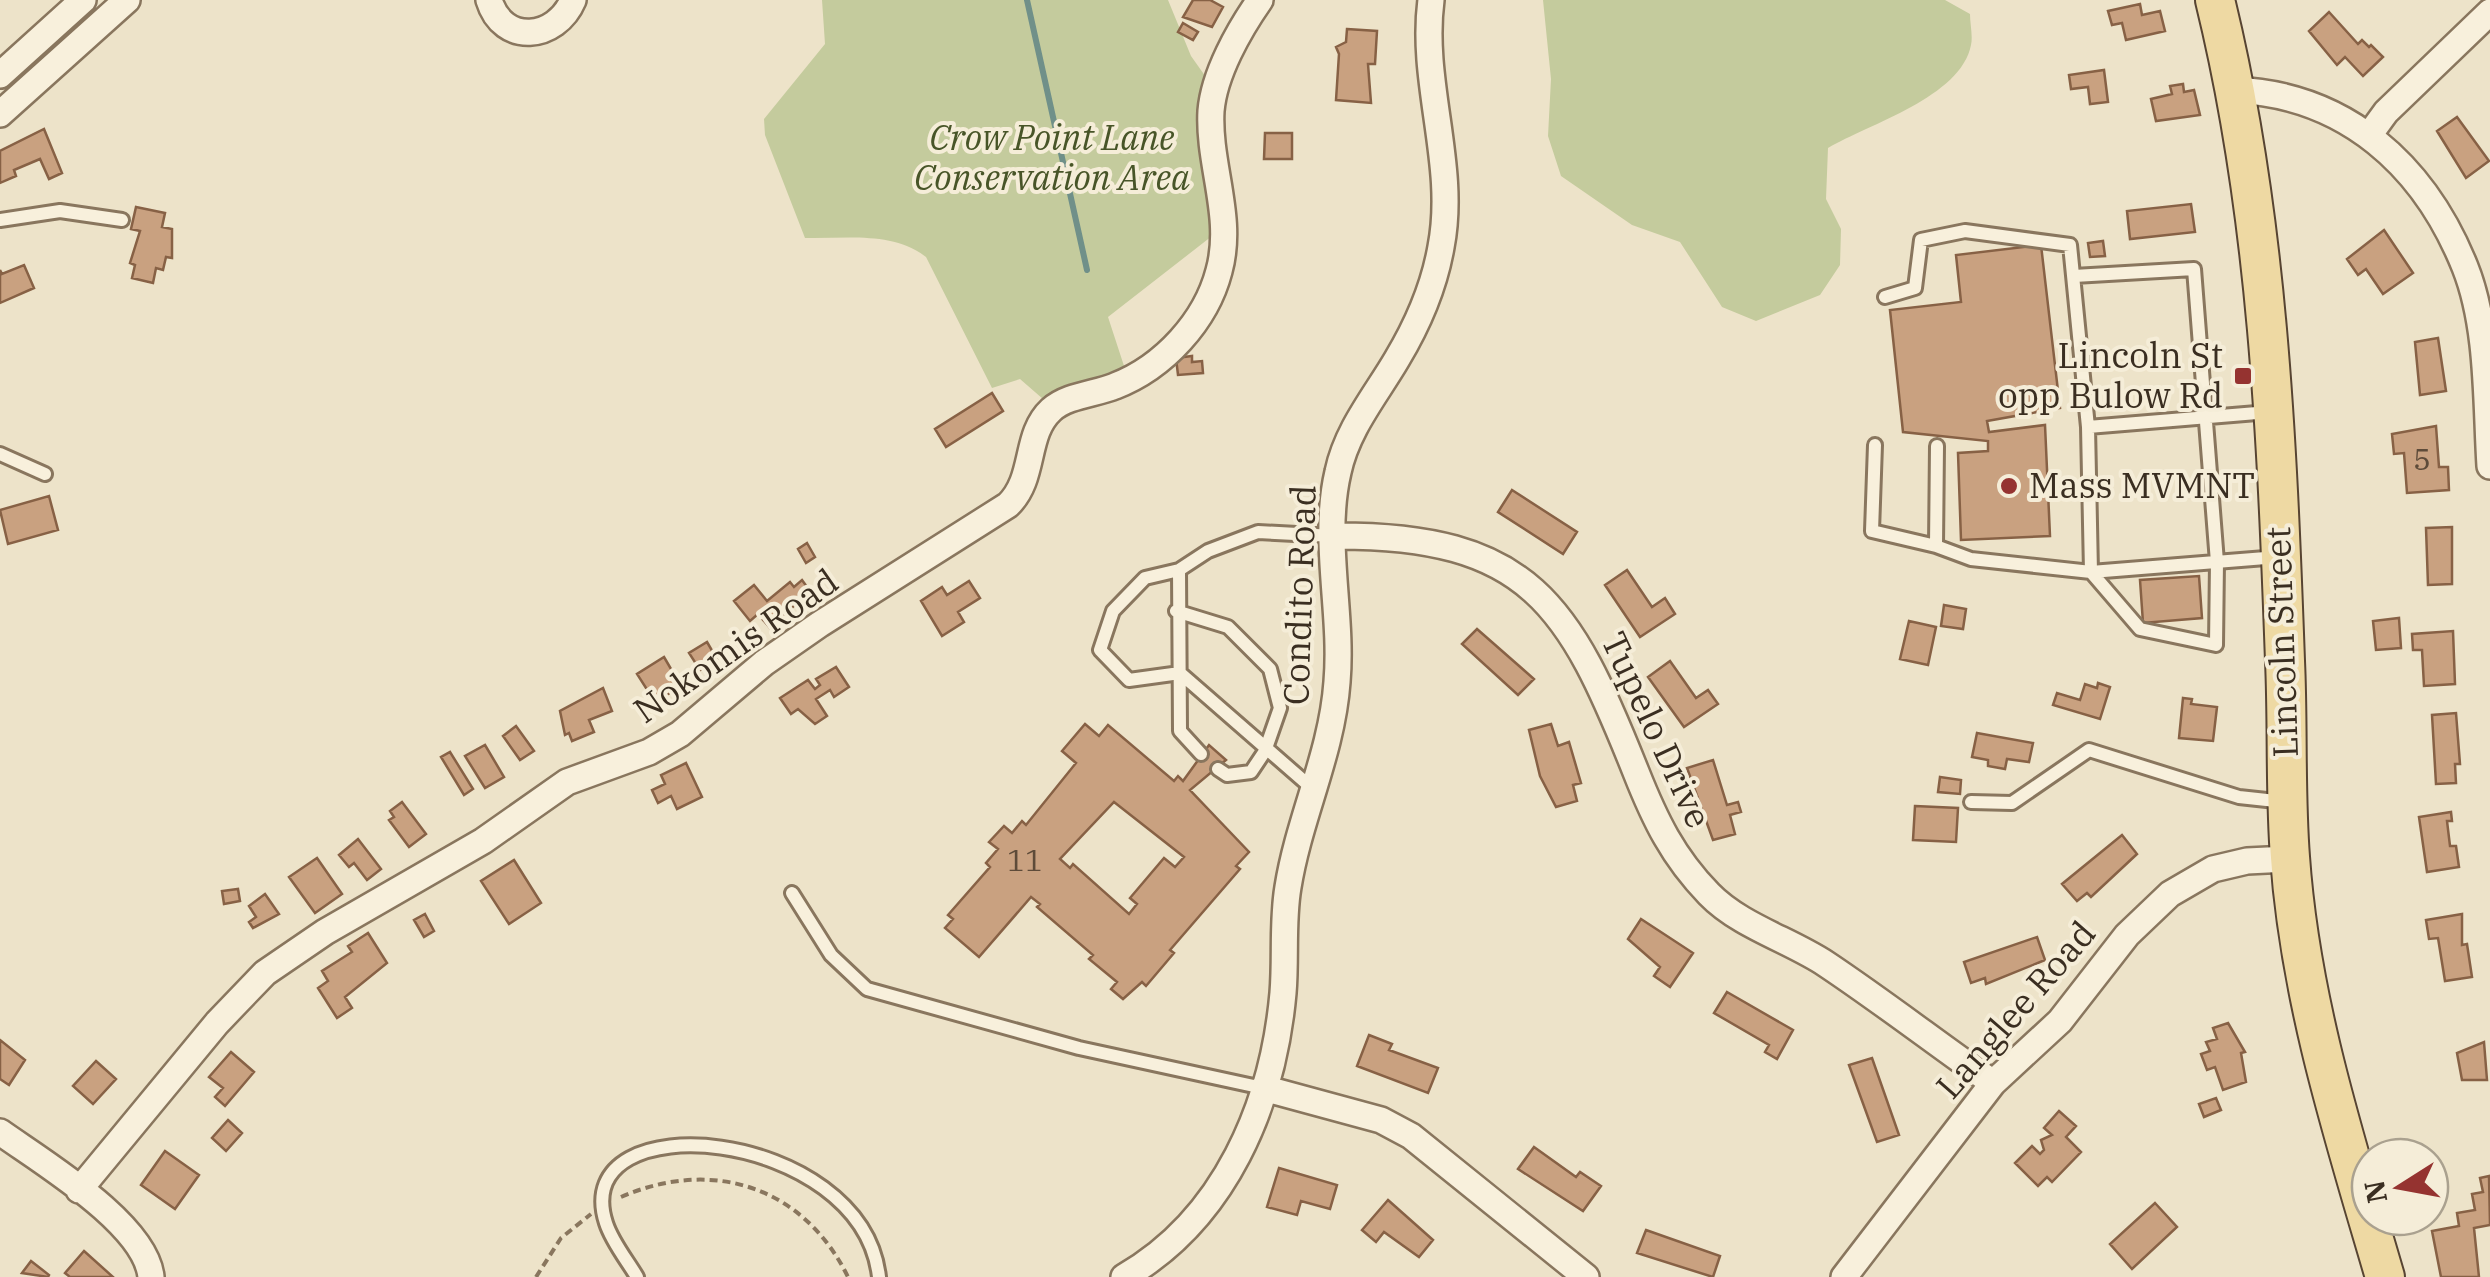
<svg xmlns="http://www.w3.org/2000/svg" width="2490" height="1277" viewBox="0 0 2490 1277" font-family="'IBM Plex Serif',serif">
  <rect width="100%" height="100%" fill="#ede3c9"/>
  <path fill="#c4cb9d" d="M822,0H1168L1191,56L1208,80L1221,229L1108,317L1125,369L1043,399L1020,379L992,388L926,257C892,231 846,239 805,238L765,135L764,119L825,44Z
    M1543,0H1945L1970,14C1970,24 1973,36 1971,45C1961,97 1869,124 1828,148L1826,199L1841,229L1840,265L1820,295L1756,321L1722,307L1680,242L1632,225L1561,176L1548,136L1551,79Z"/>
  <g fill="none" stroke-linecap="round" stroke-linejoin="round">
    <path stroke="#709089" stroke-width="6" d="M1027,0L1087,270"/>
  </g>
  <path fill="#c9a180" stroke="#876145" stroke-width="2.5" fill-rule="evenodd" d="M1193,0H1210L1223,7L1212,27L1183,17Z
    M2140,4L2142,15L2160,11L2165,31L2126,40L2122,23L2112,25L2108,11Z
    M2329,12L2358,44L2362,40L2369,47L2371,45L2383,57L2363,76L2345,57L2337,65L2309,31Z
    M1183,23L1198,32L1193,40L1178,32Z
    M1347,29L1377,31L1375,64H1368L1371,103L1336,100L1339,54L1336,47L1346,42Z
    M2104,70L2108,102L2090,104L2088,87L2071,89L2069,75Z
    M2183,84L2184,92L2194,90L2200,115L2156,121L2151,99L2172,94L2170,86Z
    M2457,117L2489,161L2466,178L2437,131Z
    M44,129L62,173L49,179L40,159L14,170L16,176L0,183V151Z
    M1265,133H1292V159H1264Z
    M2191,204L2195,232L2130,239L2127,211Z
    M136,207L165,213L162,227L172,229V258L166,257L163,270L156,268L153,283L132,278L135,265L130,263L140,231L131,229Z
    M2384,230L2413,273L2383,294L2366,269L2358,275L2347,259Z
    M2103,241L2105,256L2090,257L2088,243Z
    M2041,245L2060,408L1987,421L1989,432L2045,425L2050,536L1961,540L1958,453L1988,451V441L1903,432L1890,310L1961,302L1956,255Z
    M24,265L34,288L0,303V270L2,274Z
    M2438,338L2446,391L2420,395L2415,342Z
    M1192,356V362L1202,361L1203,373L1178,375L1176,358Z
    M992,393L1003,411L946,447L935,429Z
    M2436,426L2439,467H2448L2449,490L2407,493L2404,453L2394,454L2392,434Z
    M1512,490L1577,532L1563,554L1498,512Z
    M49,496L58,530L8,544L0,510Z
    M2452,527V584L2428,585L2426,528Z
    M807,543L815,557L806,563L798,549Z
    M1627,570L1652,607L1665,598L1675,614L1640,637L1605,585Z
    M2199,576L2202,618L2143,623L2140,580Z
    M802,580L810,591L770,628L758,614L750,621L734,601L754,585L767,601L790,582L794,587Z
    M969,581L980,598L958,612L964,622L942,636L921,601L942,587L947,595Z
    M1944,605L1966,609L1963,629L1941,626Z
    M2399,618L2401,648L2376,650L2373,621Z
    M1909,621L1936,627L1928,665L1900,659Z
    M1477,629L1534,679L1518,695L1462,644Z
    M2453,631L2455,684L2424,686L2422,650H2413L2412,634Z
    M707,642L717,659L700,670L689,653Z
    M664,657L681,686L655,702L637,674Z
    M1670,661L1696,698L1708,690L1718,704L1684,727L1648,677Z
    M836,667L849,687L834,697L830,690L816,699L827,716L815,724L798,709L791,714L780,698L808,680L815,689L820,685L816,679Z
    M2098,683L2110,687L2100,719L2053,705L2057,693L2080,700L2085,684L2097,688Z
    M603,688L612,711L589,720L594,732L572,741L569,733L565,735L560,711Z
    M2183,698L2192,699L2191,704L2217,707L2213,741L2179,738Z
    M2456,713L2460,764H2455L2456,783L2436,784L2432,715Z
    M1085,724L1099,736L1108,725L1174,781L1178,776L1183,781L1209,745L1226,760L1190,790L1249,852L1236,866L1240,869L1170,950L1174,953L1146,986L1142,982L1123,999L1111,989L1117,982L1089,959L1093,955L1037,907L1040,904L1031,897L979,957L945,928L953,919L948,915L990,867L986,863L998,849L989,842L1004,826L1012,833L1022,821L1026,825L1076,763L1062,751ZM1114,802L1184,857L1175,867L1164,858L1130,898L1137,904L1129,914L1073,864L1070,868L1060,859Z
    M1551,724L1558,746L1569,742L1581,783L1573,785L1577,801L1556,807L1540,776L1529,730Z
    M516,726L534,751L520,760L503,736Z
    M1977,733L2033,743L2029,762L2007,759L2005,769L1988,766V760L1972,757Z
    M485,745L504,777L485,788L465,756Z
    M450,752L473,789L464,795L441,757Z
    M1713,760L1727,805L1738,802L1741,812L1730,815L1735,834L1713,840L1687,768Z
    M686,763L702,797L677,809L671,796L658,803L652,790L665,784L661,775Z
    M1940,777L1961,780L1960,794L1938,792Z
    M402,802L426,834L409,847L389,820L394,817L390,811Z
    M1915,806L1958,808L1956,842L1913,840Z
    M2451,812L2452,821H2447L2450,846H2456L2459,867L2427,872L2419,817Z
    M2122,835L2137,854L2091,897L2087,893L2077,901L2062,884Z
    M358,839L381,869L367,880L354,863L349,867L339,855Z
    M317,858L342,894L315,913L289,877Z
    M514,860L541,903L509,924L481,881Z
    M238,889L240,901L224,904L222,891Z
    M265,894L279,914L253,928L249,922L256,917L249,906Z
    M425,914L434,931L424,937L414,920Z
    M2462,914V945L2467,944L2472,977L2445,981L2438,938L2429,939L2426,920Z
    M1641,919L1693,953L1670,987L1654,976L1660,967L1628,939Z
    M368,933L387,963L345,997L352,1008L337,1018L318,988L328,981L322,971L352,952L348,946Z
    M2037,937L2045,960L1986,984L1985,978L1971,983L1964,962Z
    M1727,992L1793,1030L1777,1059L1765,1052L1769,1045L1714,1013Z
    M2228,1023L2245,1052L2241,1053L2246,1082L2223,1090L2215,1067L2207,1070L2201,1054L2210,1051L2206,1042L2217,1039L2213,1028Z
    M1369,1035L1392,1044L1389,1050L1438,1068L1428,1093L1357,1066Z
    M0,1040L25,1060L9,1085L0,1079Z
    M2484,1042L2487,1080H2462L2457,1053Z
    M231,1052L254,1072L225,1106L215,1097L223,1088L209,1077Z
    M1872,1058L1899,1135L1877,1142L1849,1065Z
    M96,1061L116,1079L93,1104L73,1086Z
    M2216,1098L2221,1110L2204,1117L2199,1104Z
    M2059,1111L2076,1126L2066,1137L2081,1152L2052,1182L2047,1177L2038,1186L2015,1163L2032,1146L2040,1154L2044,1150L2041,1140L2052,1135L2044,1128Z
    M228,1120L242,1133L226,1151L212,1138Z
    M1534,1147L1576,1177L1580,1172L1601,1186L1583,1211L1518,1169Z
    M165,1151L199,1175L175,1209L141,1185Z
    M1279,1168L1337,1185L1330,1209L1301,1201L1297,1215L1267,1207Z
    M2489,1176L2490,1225L2474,1228L2479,1277H2441L2432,1231L2459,1226L2457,1213L2475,1210L2472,1194L2483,1192L2480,1178Z
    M1388,1200L1433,1240L1419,1257L1384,1232L1376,1242L1362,1230Z
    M2155,1203L2177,1227L2132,1269L2110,1244Z
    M1646,1230L1720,1256L1713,1277L1637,1253Z
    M84,1251L113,1277H70L65,1273Z
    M31,1261L49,1275L48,1277L22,1273Z"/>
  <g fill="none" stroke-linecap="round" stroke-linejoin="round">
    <defs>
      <path id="lane" d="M0,220L60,211L122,220
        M1885,297L1915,288L1921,240L1965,231L2070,245L2088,427L2091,572L2278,557
        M2088,427L2269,412
        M1875,445L1872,531L1936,546
        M1937,446L1936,546L1971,559L2091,572L2140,629L2216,645L2217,562L2194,269L2074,276
        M0,454L45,474
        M1179,570L1180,731L1201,754
        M1176,611L1228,627L1270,669L1280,708L1265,751L1251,772L1227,775L1218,769
        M1313,789L1180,673L1129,680L1100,650L1113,611L1145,578L1179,570L1208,551L1258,532L1334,536
        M1971,802L2012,803L2089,750L2239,797L2285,802
        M792,893L831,955L867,989L1079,1048L1263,1088
        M637,1277C627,1260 612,1242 606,1223C566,1100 862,1127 879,1277"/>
      <path id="street" d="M489,0C503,46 556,40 573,0
        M0,75L83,0
        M2235,90C2346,95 2424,165 2465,267C2489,327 2486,403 2490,466
        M0,114L127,0
        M2370,134L2386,112L2490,12
        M1334,536C1530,535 1569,604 1636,772C1655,820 1673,857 1709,894C1740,926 1790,940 1826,964C1883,1002 1937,1044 1993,1083
        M1263,1088L1381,1120L1411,1136L1586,1277
        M0,1132C42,1162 146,1224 151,1277
        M79,1190L217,1023L265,973L325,932L483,841L567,782L649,752L680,734L764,663L820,624L1008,505C1036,478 1024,435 1051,410C1067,395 1096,394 1115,386C1164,367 1206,321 1219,271C1234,217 1208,165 1211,111C1214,74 1239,30 1260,0
        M1124,1277C1225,1219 1273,1105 1283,993C1286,958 1282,922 1288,887C1299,818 1332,753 1337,682C1343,613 1322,540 1338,472C1347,429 1376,395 1397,359C1418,324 1434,287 1441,247C1457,165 1420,83 1431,0
        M1844,1277L1993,1083L2060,1021L2127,935L2170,894L2213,869L2247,861L2290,859"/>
      <path id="primary" d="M2215,0C2268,216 2277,439 2285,661C2288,726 2285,792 2290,857C2300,1001 2345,1140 2385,1277"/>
    </defs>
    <use href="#lane" stroke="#89765e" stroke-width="18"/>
    <use href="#street" stroke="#89765e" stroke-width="30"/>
    <use href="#primary" stroke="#574432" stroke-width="42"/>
    <path stroke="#89765e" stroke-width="4" stroke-dasharray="8 5" stroke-linecap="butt" d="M621,1197C713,1157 804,1187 848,1277
      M536,1277L561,1238L591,1214"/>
    <use href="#lane" stroke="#f8f0dc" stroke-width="12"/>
    <use href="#street" stroke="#f8f0dc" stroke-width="25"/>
    <use href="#primary" stroke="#eed9a3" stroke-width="38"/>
  </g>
  <g fill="#953330" stroke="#f5edd8" stroke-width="4">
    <rect x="2233" y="366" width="20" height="20" rx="5"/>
    <circle cx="2009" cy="486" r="10"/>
  </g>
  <g text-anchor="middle" stroke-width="8" stroke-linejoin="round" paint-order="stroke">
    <g font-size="30" fill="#5e4b39">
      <text x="2422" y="470">5</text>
      <text x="1025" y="871">11</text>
    </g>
    <g font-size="35" font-style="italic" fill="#485528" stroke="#f5edd8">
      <text x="1052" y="150">Crow Point Lane<tspan x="1052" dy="40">Conservation Area</tspan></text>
    </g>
    <g font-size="35" fill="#3a2e21" stroke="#f5edd8" text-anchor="end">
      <text x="2223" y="368">Lincoln St<tspan x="2223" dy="40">opp Bulow Rd</tspan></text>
      <text x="2029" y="498" text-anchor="start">Mass MVMNT</text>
    </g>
    <g font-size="35" fill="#3a2e21" stroke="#f5edd8">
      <text transform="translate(1300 595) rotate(-88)" y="12">Condito Road</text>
      <text transform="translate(2282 642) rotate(-92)" y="12">Lincoln Street</text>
      <text transform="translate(736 646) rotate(-35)" y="12">Nokomis Road</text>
      <text transform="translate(1656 730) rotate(65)" y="12">Tupelo Drive</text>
      <text transform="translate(2016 1010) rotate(-49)" y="12">Langlee Road</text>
    </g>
  </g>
  <g transform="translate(2400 1187) rotate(259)"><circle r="48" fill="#f5edd8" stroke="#aaa18f" stroke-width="2.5"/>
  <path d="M0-8L18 38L0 25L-18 38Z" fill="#953330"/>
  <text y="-15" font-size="28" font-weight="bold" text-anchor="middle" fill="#3a2e21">N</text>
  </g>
</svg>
